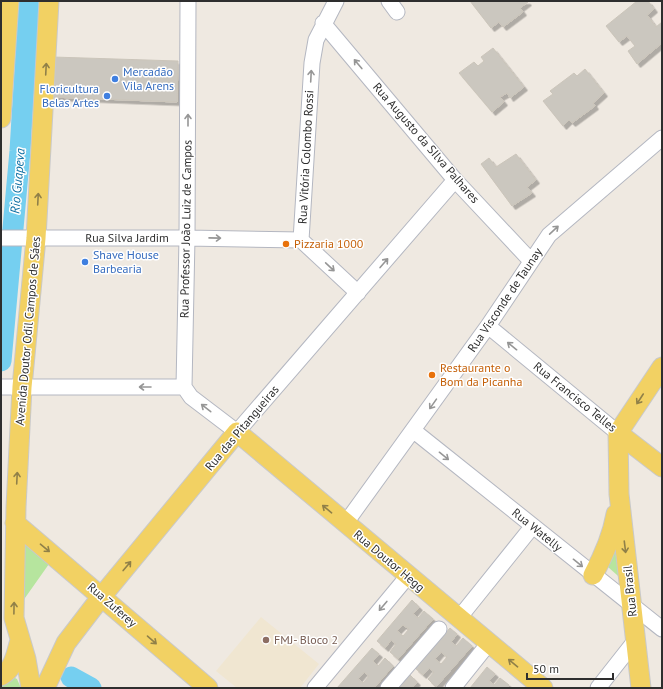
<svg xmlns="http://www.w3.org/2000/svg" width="663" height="689" viewBox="0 0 663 689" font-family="'PT Sans',sans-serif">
  <defs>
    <filter id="shadow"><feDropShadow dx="3.5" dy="3.5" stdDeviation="0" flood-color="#0004"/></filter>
  </defs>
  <rect width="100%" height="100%" fill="#efe9e1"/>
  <path fill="#f0e6d1" d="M261,617L319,664L300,688H237L216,671Z"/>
  <path fill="#b6e59e" d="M618,530L626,583L608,567Z
    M25,543L49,564L20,605Z
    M11,676L17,679L21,688H1V680Z"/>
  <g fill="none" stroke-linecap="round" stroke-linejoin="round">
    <path stroke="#75cff0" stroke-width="21" d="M1,361L20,151L29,1
      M71,677L91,688"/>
  </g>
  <path fill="#cbc7bf" stroke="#cbc5ba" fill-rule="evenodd" filter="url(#shadow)" d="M470,1H527L528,2L520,8L523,12L503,27L499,22L491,28Z
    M637,1H648L654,9L647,15L656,27L662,22V43L637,64L628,51L635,46L627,36L619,42L606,26Z
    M493,48L524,87L510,98L507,93L500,97L504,102L492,112L459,73L474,62L478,66L484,61L481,57Z
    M53,57L178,61L177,102L51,97Z
    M585,69L604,93L593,103L595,106L572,123L569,120L563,126L543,101L553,94L550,91L574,73L577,76Z
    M516,154L536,180L527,187L532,193L512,206L481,164L489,158L496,167Z
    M412,600L419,607L413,614L418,618L424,611L433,619L398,659L390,652L396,644L391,640L385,648L377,641ZM403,625L409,629L403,636L397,631Z
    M450,628L457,634L451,642L456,646L463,638L472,646L436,687L428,679L434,672L429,668L423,675L415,668ZM441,652L447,657L441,664L435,659Z
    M372,648L379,654L373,661L378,666L385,658L393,666L374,688H337ZM364,672L369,676L363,683L358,679Z
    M487,667L495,674L489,681L494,685L500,678L509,685L507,688H470Z
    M410,675L417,682L412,688H399Z"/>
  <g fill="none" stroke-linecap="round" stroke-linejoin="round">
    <defs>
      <path id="minor" d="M188,1L187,238L184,387L191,397L237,432L455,180
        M389,1L397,12
        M323,23L455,180L531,261
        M1,238H187L301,240
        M301,240L312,63L316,40L336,1
        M301,240L358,293
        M488,326L618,433
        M1,387H184
        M414,431L662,629
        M345,524L488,326L549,235L662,138
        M459,618L532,527
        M315,688L408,576
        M388,688L439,629
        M453,688L489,643
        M598,688L635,641"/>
      <path id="major" d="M1,118L9,1
        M618,433L662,467
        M15,523L208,688
        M593,575C604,555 612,537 616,514
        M1,676C14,669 16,654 20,640
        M31,688L26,659L14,618L16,507L22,387L36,238L49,1
        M45,688L66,643L102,596L237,432L543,688
        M641,688L619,494L618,433L662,367"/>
    </defs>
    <use href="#minor" stroke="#b4b7c1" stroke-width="17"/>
    <use href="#major" stroke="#c9c9c9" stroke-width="21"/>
    <use href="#minor" stroke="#fff" stroke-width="15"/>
    <use href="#major" stroke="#f2d163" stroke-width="19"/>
  </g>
  <defs><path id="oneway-shaft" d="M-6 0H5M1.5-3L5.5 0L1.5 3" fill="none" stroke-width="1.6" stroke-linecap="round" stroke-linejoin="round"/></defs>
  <g stroke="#969696">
    <use href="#oneway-shaft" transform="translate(358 64) rotate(-130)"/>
    <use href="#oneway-shaft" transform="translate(311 76) rotate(-87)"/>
    <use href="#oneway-shaft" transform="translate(188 120) rotate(-90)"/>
    <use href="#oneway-shaft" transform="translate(554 230) rotate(-43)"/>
    <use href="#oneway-shaft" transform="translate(215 238) rotate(1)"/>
    <use href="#oneway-shaft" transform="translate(384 263) rotate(-49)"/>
    <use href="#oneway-shaft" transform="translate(330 267) rotate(43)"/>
    <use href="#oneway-shaft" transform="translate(512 346) rotate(-141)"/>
    <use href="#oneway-shaft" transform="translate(145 387) rotate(180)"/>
    <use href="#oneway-shaft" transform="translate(433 404) rotate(125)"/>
    <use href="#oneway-shaft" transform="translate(206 408) rotate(-142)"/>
    <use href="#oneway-shaft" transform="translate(444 456) rotate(39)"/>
    <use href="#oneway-shaft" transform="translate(578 563) rotate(39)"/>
    <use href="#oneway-shaft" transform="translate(383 606) rotate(130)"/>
  </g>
  <g stroke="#908048">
    <use href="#oneway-shaft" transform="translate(46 69) rotate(-87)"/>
    <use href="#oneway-shaft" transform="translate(38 199) rotate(-87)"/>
    <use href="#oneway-shaft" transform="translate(640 399) rotate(123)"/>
    <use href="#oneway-shaft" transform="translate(17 478) rotate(-87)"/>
    <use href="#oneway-shaft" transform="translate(327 509) rotate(-140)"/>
    <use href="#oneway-shaft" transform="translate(625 547) rotate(83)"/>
    <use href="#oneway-shaft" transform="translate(45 548) rotate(40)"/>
    <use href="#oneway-shaft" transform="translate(127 566) rotate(-50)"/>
    <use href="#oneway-shaft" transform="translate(14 608) rotate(-89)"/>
    <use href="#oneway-shaft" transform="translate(152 640) rotate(41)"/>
    <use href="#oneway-shaft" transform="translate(513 663) rotate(-140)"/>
  </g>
  <g fill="#3f7fe0" stroke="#fff" stroke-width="1.5">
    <circle cx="115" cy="79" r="4"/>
    <circle cx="107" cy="96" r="4"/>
    <circle cx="85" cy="262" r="4"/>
  </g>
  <g fill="#e8710a" stroke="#fff" stroke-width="1.5">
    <circle cx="286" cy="244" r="4"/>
    <circle cx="432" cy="375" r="4"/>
  </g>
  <circle fill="#8d6e63" stroke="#fff" stroke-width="1.5" cx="266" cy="640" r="4"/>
  <g text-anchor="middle" stroke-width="3" stroke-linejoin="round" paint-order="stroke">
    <g font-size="12" fill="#366cbe" stroke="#fff" text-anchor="start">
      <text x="123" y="76">Mercadão<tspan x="123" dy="14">Vila Arens</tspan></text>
      <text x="99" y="93" text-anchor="end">Floricultura<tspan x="99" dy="14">Belas Artes</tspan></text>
      <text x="93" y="259">Shave House<tspan x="93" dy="14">Barbearia</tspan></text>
    </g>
    <g font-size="12" fill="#2e2e2e" stroke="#fff">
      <text transform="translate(426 143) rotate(49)" y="4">Rua Augusto da SIlva Palhares</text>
      <text transform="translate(306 157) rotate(-87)" y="4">Rua Vitória Colombo Rossi</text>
      <text transform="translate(186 229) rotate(-89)" y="4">Rua Professor João Luiz de Campos</text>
      <text x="127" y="242">Rua Silva Jardim</text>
      <text transform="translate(505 300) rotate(-56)" y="4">Rua Visconde de Taunay</text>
      <text transform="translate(28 331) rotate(-85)" y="4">Avenida Doutor Odil Campos de Sáes</text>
      <text transform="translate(575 397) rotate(39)" y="4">Rua Francisco Telles</text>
      <text transform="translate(242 428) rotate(-50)" y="4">Rua das Pitangueiras</text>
      <text transform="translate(537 530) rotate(39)" y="4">Rua Watelly</text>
      <text transform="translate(389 561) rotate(40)" y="4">Rua Doutor Hegg</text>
      <text transform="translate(630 591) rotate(-96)" y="4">Rua Brasil</text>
      <text transform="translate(112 605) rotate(41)" y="4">Rua Zuferey</text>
    </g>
    <g font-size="12" fill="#c56008" stroke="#fff" text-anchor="start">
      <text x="294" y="248">Pizzaria 1000</text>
      <text x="440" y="372">Restaurante o<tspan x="440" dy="14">Bom da Picanha</tspan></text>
    </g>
    <g font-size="12" fill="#785e54" stroke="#fff" text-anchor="start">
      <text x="274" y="644">FMJ- Bloco 2</text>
    </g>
    <g font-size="13" font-style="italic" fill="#0d6fa3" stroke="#fff">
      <text transform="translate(17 181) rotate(-85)" y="5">Rio Guapeva</text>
    </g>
  </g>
  <rect width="663" height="689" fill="none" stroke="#2e2e2e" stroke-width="4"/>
  <path d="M527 673v6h86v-6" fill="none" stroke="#2e2e2e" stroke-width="2"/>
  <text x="533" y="673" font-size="12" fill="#2e2e2e" stroke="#ffffff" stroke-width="3" paint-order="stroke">50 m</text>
</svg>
